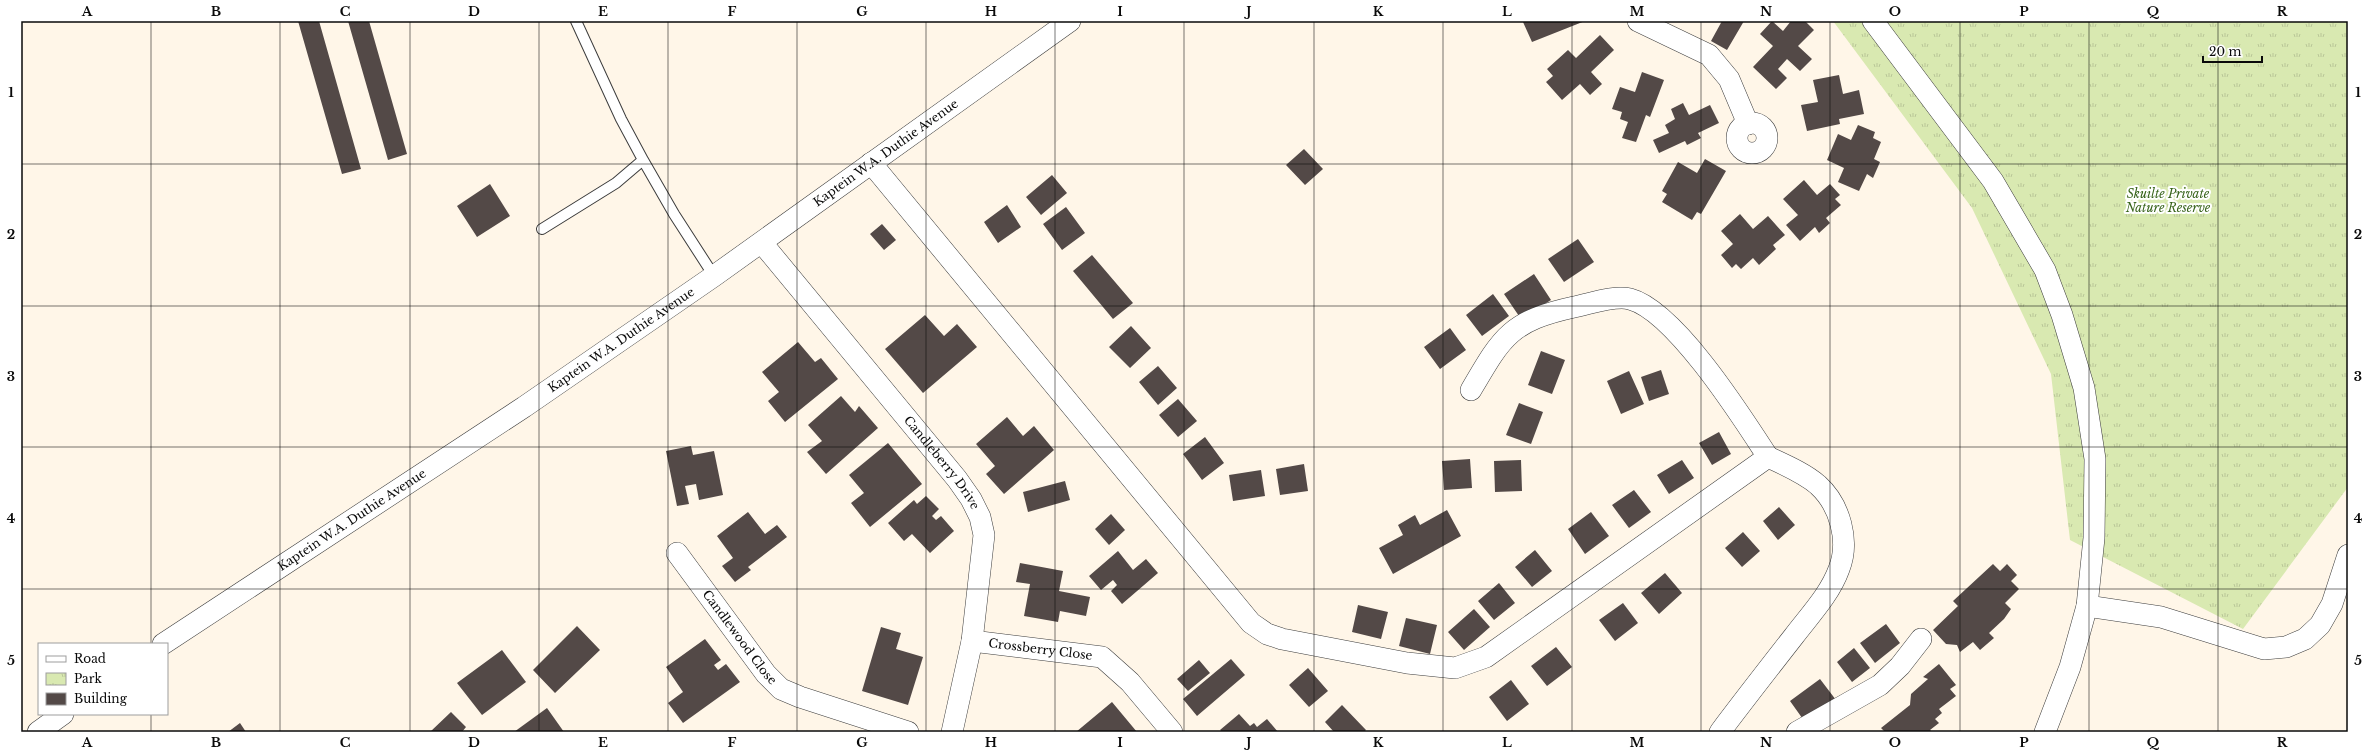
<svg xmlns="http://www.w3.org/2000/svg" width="2369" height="753" viewBox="0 0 2369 753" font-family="'Libre Baskerville',serif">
  <defs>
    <pattern id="park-tufts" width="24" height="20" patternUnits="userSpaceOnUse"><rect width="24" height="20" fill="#d9e9b1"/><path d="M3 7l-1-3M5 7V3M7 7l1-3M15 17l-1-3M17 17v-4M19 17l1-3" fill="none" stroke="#b9c697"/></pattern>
  </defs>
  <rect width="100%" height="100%" fill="#fff6e8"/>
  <path fill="url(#park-tufts)" d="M1833,21H2348V487L2243,629L2070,540L2051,374L1972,208Z"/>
  <path fill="#534947" d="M298,21H319L361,169L342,174Z
    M348,21H369L407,154L388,160Z
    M1525,21H1585L1532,42L1523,22Z
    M1722,21H1744L1727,50L1711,41Z
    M1772,21L1783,31L1791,21H1805L1814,30L1798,46L1812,59L1800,71L1787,59L1778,69L1787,78L1776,89L1753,67L1773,46L1760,34Z
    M1600,35L1614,50L1591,72L1602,84L1590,95L1580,84L1562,100L1546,82L1553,76L1547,69L1568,50L1576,58Z
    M1642,72L1664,80L1650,117L1646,115L1636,142L1622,138L1628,122L1620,119L1622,112L1612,109L1620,87L1635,92Z
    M1839,75L1843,94L1859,90L1864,114L1839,119L1840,124L1807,131L1801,105L1818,102L1813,80Z
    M1683,103L1689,115L1710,105L1719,123L1698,133L1701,138L1687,145L1685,141L1659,153L1653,140L1669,133L1665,125L1675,119L1671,109Z
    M1858,125L1875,132L1873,138L1881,142L1874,159L1880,162L1873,178L1867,174L1859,191L1838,182L1844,168L1827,160L1838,134L1851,140Z
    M1304,149L1323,169L1305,185L1286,165Z
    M1705,159L1726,171L1701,214L1697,212L1692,220L1662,202L1667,194L1662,191L1678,162L1697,173Z
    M1052,175L1067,193L1041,215L1026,197Z
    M1804,180L1817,195L1830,184L1840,195L1835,199L1841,205L1826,218L1830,223L1819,233L1815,227L1800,241L1786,225L1798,215L1783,199Z
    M490,184L510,216L477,237L457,206Z
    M1007,205L1021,227L998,243L984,222Z
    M1066,207L1085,233L1062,250L1043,224Z
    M1740,214L1753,229L1768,216L1785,235L1773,245L1776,249L1759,265L1753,258L1741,269L1736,264L1732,268L1721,255L1733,244L1721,231Z
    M882,224L896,240L884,250L870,234Z
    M1578,239L1594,262L1564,282L1548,259Z
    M1092,255L1133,303L1113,319L1073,271Z
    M1534,274L1551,300L1521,319L1504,294Z
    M1493,294L1509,316L1482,336L1466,315Z
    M925,315L944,336L957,324L977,347L923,393L885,349Z
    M1131,326L1151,348L1130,368L1109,347Z
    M1450,328L1466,350L1440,369L1424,347Z
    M798,342L815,362L821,358L838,379L785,422L768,401L779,392L762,372Z
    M1541,351L1565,360L1552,394L1528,385Z
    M1158,366L1177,388L1158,405L1139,382Z
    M1661,370L1669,394L1649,401L1641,377Z
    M1629,371L1644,404L1621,414L1607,381Z
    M841,396L855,412L859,406L878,428L826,474L807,452L822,441L808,425Z
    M1178,399L1197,421L1178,437L1159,415Z
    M1519,403L1543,412L1531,444L1506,435Z
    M1007,417L1023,436L1034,426L1054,450L1004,494L986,474L995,466L976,444Z
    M1719,432L1731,454L1712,465L1699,443Z
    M1205,437L1224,463L1202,480L1183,454Z
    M888,443L922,484L870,527L851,503L864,493L849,475Z
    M691,446L693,455L714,451L723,495L699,500L696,484L685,486L689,504L677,506L666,451Z
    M1470,459L1472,488L1444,490L1442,461Z
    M1521,460L1522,491L1495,492L1494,461Z
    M1682,460L1694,478L1669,494L1657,475Z
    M1304,464L1308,491L1280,495L1276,469Z
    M1261,470L1265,496L1233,501L1229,475Z
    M1065,481L1070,500L1028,512L1023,492Z
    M1634,490L1651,512L1629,528L1612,505Z
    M926,496L939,509L932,516L936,520L941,516L954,531L930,553L912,534L904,541L888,523L914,500L917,504Z
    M1779,507L1795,525L1778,540L1763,521Z
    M1447,510L1461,536L1393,574L1379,548L1403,535L1398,525L1415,515L1420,525Z
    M748,512L765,534L777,525L787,537L748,567L751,570L735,582L722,566L733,558L717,536Z
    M1591,512L1609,536L1585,554L1568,529Z
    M1111,514L1125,530L1109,545L1095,529Z
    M1743,532L1760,551L1742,567L1725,548Z
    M1535,550L1552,571L1532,587L1515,567Z
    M1118,551L1133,570L1146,559L1158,573L1122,604L1111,591L1117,585L1113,580L1101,590L1089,576Z
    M1020,563L1063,571L1059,591L1090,597L1086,616L1060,611L1058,622L1024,616L1030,584L1016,582Z
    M1993,564L2000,571L2007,564L2017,575L2011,581L2019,589L2005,603L2011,609L2004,619L1989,633L1994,638L1980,650L1973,642L1960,652L1957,645L1946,644L1933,630L1958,606L1953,601Z
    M1665,573L1682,593L1659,614L1641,593Z
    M1499,583L1515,603L1494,620L1478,601Z
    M1623,603L1638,623L1615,641L1599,620Z
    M1358,605L1388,612L1381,639L1352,632Z
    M1474,609L1490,627L1464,650L1448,632Z
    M1406,618L1437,625L1430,654L1399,646Z
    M1886,624L1900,643L1875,663L1860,643Z
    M577,626L600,650L555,693L533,670Z
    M881,627L901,633L896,649L923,657L908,705L862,691Z
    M705,639L721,660L714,665L718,670L726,664L740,682L683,723L668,703L683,692L666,667Z
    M1556,647L1572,667L1547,686L1531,666Z
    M1854,648L1870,668L1852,682L1837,662Z
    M502,650L526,682L482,715L457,683Z
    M1231,659L1245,675L1197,716L1183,699Z
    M1199,660L1210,673L1188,691L1177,679Z
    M1939,664L1956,685L1950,689L1956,696L1939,709L1942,713L1935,719L1939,723L1930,730L1932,732H1885L1881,728L1910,705L1911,694L1928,679L1923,677Z
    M1308,668L1328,691L1309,707L1289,685Z
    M1820,679L1836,700L1805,722L1790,701Z
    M1511,680L1529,704L1507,721L1489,697Z
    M1112,702L1137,732H1076Z
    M1342,705L1366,730L1364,732H1334L1325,722Z
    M547,708L564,732H514Z
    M451,712L466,727L462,732H430Z
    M1239,714L1250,726L1254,723L1257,727L1267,719L1278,732H1222L1220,730Z
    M240,723L246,732H228Z"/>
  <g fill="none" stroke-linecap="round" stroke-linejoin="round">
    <defs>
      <path id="lane" d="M643,160L674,214L714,276
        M542,229L616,183L643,160L621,119L576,21"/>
      <g id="street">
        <path d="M1638,21L1709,55L1729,79L1748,124"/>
        <path d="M1873,21L1993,181L2045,270L2062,315L2084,388L2095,459L2094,538L2087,606L2070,667L2045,732"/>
        <circle cx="1752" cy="138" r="15"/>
        <path d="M871,163L1251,623L1267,634L1282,639L1407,663L1455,668L1486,657L1768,457C1785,465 1804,473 1818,485C1840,505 1850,541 1839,569C1830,594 1810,615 1794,636C1769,668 1744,700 1720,732"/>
        <path id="s1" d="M762,243L957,479L971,499L980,517L984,535L972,641L952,732"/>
        <path d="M1471,390C1502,337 1510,321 1574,307C1590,304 1614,295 1630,299C1675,311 1742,417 1768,457"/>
        <path id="s2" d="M677,553L766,674L781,689L800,697L908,732"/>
        <path d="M2087,606L2161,617L2264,649L2286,647L2305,639L2320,625L2332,604L2348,555"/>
        <path id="s3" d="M972,641L1102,657L1130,682L1172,732"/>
        <path id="s4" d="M163,644L524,407L714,276L1070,21"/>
        <path d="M38,732L63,714"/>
        <path d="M1797,732L1880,685L1900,666L1921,639"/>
      </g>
    </defs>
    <use href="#lane" stroke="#3d3d3d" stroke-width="12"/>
    <use href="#street" stroke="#3d3d3d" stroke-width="22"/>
    <use href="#lane" stroke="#fff" stroke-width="10"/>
    <use href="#street" stroke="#fff" stroke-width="21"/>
  </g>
  <path fill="none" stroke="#0a0a0a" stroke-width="1" stroke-opacity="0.55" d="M151,21V644M280,21V732M410,21V732M539,21V732M668,21V732M797,21V732M926,21V732M1055,21V732M1184,21V732M1314,21V732M1443,21V732M1572,21V732M1701,21V732M1830,21V732M1960,21V732M2089,21V732M2218,21V732M21,164H2348M21,306H2348M21,447H2348M21,589H2348M151,714V732"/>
  <g text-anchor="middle" stroke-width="4" stroke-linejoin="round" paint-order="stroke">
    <g font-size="12" fill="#0a0a0a" stroke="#fff">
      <text dy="4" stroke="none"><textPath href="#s4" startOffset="874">Kaptein W.A. Duthie Avenue</textPath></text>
      <text dy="4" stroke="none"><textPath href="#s4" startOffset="550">Kaptein W.A. Duthie Avenue</textPath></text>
      <text dy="4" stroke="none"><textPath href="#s1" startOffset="284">Candleberry Drive</textPath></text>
      <text dy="4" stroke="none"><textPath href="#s4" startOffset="226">Kaptein W.A. Duthie Avenue</textPath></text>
      <text dy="4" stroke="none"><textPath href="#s2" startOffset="105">Candlewood Close</textPath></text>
      <text dy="4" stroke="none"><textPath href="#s3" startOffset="69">Crossberry Close</textPath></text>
    </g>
    <g font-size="12" font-style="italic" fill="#37631a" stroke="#fff">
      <text x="2168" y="198">Skuilte Private<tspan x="2168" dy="14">Nature Reserve</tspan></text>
    </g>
  </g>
  <rect width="2369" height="753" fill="none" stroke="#ffffff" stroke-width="44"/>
  <rect x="38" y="643" width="130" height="72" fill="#ffffff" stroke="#9d9d9d"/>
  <rect x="46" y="656" width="20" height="6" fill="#ffffff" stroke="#9d9d9d"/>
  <text x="74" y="663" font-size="12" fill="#0a0a0a">Road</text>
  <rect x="46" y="673" width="20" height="12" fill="url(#park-tufts)" stroke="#9d9d9d"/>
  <text x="74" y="683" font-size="12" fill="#0a0a0a">Park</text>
  <rect x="46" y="693" width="20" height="12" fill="#534947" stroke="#9d9d9d"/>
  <text x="74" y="703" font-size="12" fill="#0a0a0a">Building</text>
  <path d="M2203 56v6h59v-6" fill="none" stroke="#0a0a0a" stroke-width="2"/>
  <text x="2209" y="56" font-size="12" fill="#0a0a0a" stroke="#ffffff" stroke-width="3" paint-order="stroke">20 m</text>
  <rect x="22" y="22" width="2325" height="709" fill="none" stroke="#0a0a0a" stroke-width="1.5"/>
  <g font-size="13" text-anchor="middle" font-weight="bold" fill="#0a0a0a">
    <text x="87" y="16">A</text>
    <text x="216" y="16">B</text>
    <text x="345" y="16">C</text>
    <text x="474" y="16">D</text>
    <text x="603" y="16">E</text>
    <text x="732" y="16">F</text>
    <text x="862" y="16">G</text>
    <text x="991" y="16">H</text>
    <text x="1120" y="16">I</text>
    <text x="1249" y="16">J</text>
    <text x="1378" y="16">K</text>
    <text x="1507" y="16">L</text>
    <text x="1637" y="16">M</text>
    <text x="1766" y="16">N</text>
    <text x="1895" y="16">O</text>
    <text x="2024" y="16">P</text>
    <text x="2153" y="16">Q</text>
    <text x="2282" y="16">R</text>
    <text x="11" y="97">1</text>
    <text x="2358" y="97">1</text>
    <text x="11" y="239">2</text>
    <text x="2358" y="239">2</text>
    <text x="11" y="381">3</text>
    <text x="2358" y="381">3</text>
    <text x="11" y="523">4</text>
    <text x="2358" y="523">4</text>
    <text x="11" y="665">5</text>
    <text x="2358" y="665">5</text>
    <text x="87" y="747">A</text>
    <text x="216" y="747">B</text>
    <text x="345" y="747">C</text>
    <text x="474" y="747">D</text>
    <text x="603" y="747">E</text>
    <text x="732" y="747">F</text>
    <text x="862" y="747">G</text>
    <text x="991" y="747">H</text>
    <text x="1120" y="747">I</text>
    <text x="1249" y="747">J</text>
    <text x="1378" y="747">K</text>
    <text x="1507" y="747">L</text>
    <text x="1637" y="747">M</text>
    <text x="1766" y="747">N</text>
    <text x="1895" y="747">O</text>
    <text x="2024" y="747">P</text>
    <text x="2153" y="747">Q</text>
    <text x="2282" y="747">R</text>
  </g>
</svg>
